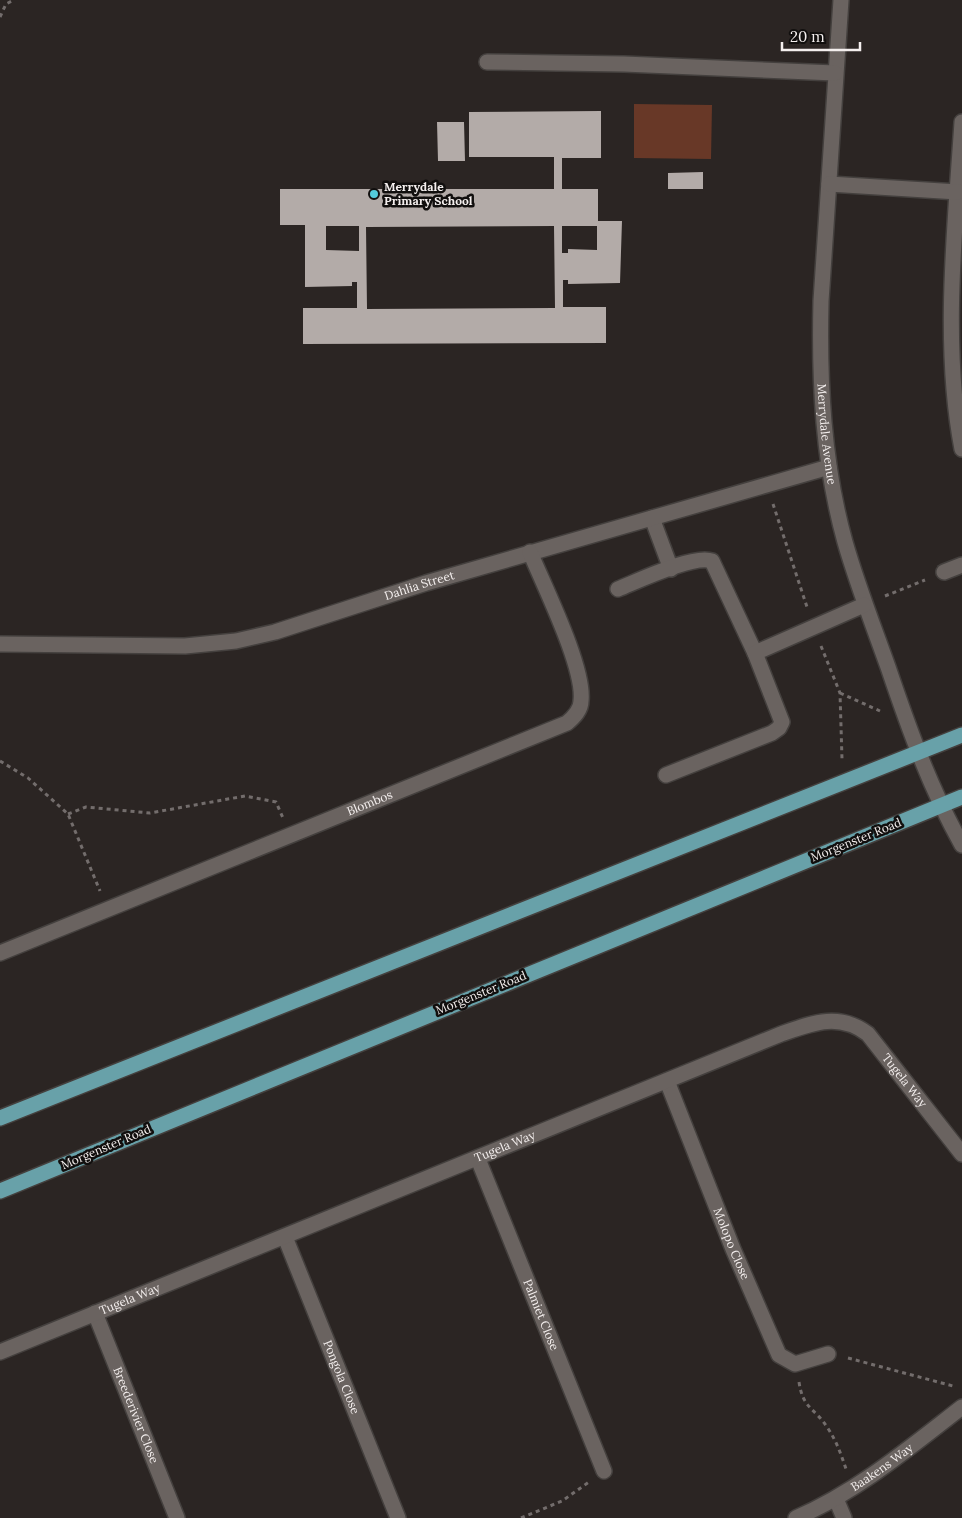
<svg xmlns="http://www.w3.org/2000/svg" width="962" height="1518" viewBox="0 0 962 1518" font-family="Lora,serif">
  <rect width="100%" height="100%" fill="#2b2523"/>
  <path fill="#683827" d="M634,104L712,105L711,159L634,158Z"/>
  <path fill="#b3aba8" fill-rule="evenodd" d="M601,111V158H562V189H598V221H622L620,283L568,284V280H563V307H606V343L303,344V308H357V282H352V286L305,287V225H280V189H554V157H469V112ZM326,226H359V251L326,250ZM554,226L555,308L367,309L366,227ZM562,226H597V250L568,249V253H562Z
    M437,122H464L465,161H438Z
    M703,172V189H668V173Z"/>
  <g fill="none" stroke-linecap="round" stroke-linejoin="round">
    <defs>
      <g id="minor">
        <path id="s1" d="M841,0L821,301C819,382 823,463 845,542C857,584 873,625 888,667C909,729 930,788 962,845"/>
        <path d="M487,62L624,64L835,73"/>
        <path d="M962,122C955,227 942,346 962,449"/>
        <path d="M829,184L958,192"/>
        <path d="M652,518L671,569"/>
        <path d="M944,572L962,565"/>
        <path d="M618,589C638,581 694,554 712,561L755,653"/>
        <path id="s2" d="M0,644L185,646L236,641L275,632L426,583L829,467"/>
        <path d="M666,775L772,733L779,728L782,722L755,653L864,605"/>
        <path id="s3" d="M0,953L567,723C574,717 581,710 581,701C585,668 544,586 530,552"/>
        <path id="s4" d="M667,1081L733,1249L779,1355L795,1364L828,1354"/>
        <path id="s5" d="M478,1159L604,1471"/>
        <path id="s6" d="M285,1237L398,1518"/>
        <path id="s7" d="M95,1313L177,1518"/>
        <path id="s8" d="M0,1352L781,1034C812,1023 839,1012 868,1034L962,1154"/>
        <path d="M836,1499L844,1518"/>
        <path id="s9" d="M796,1518C858,1491 909,1448 962,1407"/>
      </g>
      <path id="major" d="M0,1118L962,735
        M0,1191L962,797"/>
    </defs>
    <use href="#minor" stroke="#44403e" stroke-width="18"/>
    <use href="#major" stroke="#44403e" stroke-width="18"/>
    <path stroke="#736d6c" stroke-width="3" stroke-dasharray="4 4" stroke-linecap="butt" d="M0,17L6,4L14,0
      M773,504L807,607
      M885,596L925,580
      M821,646L840,693L842,759
      M840,693L880,711
      M0,761L28,778L68,814L100,891
      M68,814L86,807L150,813L245,796L276,802L283,818
      M848,1358L953,1386L954,1389
      M799,1382C803,1409 814,1407 827,1427C836,1440 841,1454 846,1469
      M521,1518L562,1501L589,1482"/>
    <use href="#minor" stroke="#6a6360" stroke-width="15"/>
    <use href="#major" stroke="#68a1a9" stroke-width="15"/>
  </g>
  <circle fill="#53cbdb" stroke="#110f0e" stroke-width="2" cx="374" cy="194" r="5"/>
  <g text-anchor="middle" stroke-width="5" stroke-linejoin="round" paint-order="stroke">
    <g font-size="12" font-weight="bold" fill="#f4efee" stroke="#110f0e" text-anchor="start">
      <text x="384" y="191">Merrydale<tspan x="384" dy="14">Primary School</tspan></text>
    </g>
    <g font-size="12" fill="#f4efee" stroke="#110f0e">
      <text dy="4" stroke="none"><textPath href="#s1" startOffset="435">Merrydale Avenue</textPath></text>
      <text dy="4" stroke="none"><textPath href="#s2" startOffset="428">Dahlia Street</textPath></text>
      <text dy="4" stroke="none"><textPath href="#s3" startOffset="399">Blombos</textPath></text>
      <text transform="translate(856 840) rotate(-22)" y="4">Morgenster Road</text>
      <text transform="translate(481 993) rotate(-22)" y="4">Morgenster Road</text>
      <text dy="4" stroke="none"><textPath href="#s8" startOffset="994">Tugela Way</textPath></text>
      <text transform="translate(106 1147) rotate(-23)" y="4">Morgenster Road</text>
      <text dy="4" stroke="none"><textPath href="#s8" startOffset="545">Tugela Way</textPath></text>
      <text dy="4" stroke="none"><textPath href="#s4" startOffset="175">Molopo Close</textPath></text>
      <text dy="4" stroke="none"><textPath href="#s8" startOffset="140">Tugela Way</textPath></text>
      <text dy="4" stroke="none"><textPath href="#s5" startOffset="168">Palmiet Close</textPath></text>
      <text dy="4" stroke="none"><textPath href="#s6" startOffset="151">Pongola Close</textPath></text>
      <text dy="4" stroke="none"><textPath href="#s7" startOffset="110">Breederivier Close</textPath></text>
      <text dy="4" stroke="none"><textPath href="#s9" startOffset="100">Baakens Way</textPath></text>
    </g>
  </g>
  <path d="M782 42v8h78v-8" fill="none" stroke="#f4efee" stroke-width="2.5"/>
  <text x="790" y="42" font-size="15" fill="#f4efee" stroke="#110f0e" stroke-width="4" paint-order="stroke">20 m</text>
</svg>
